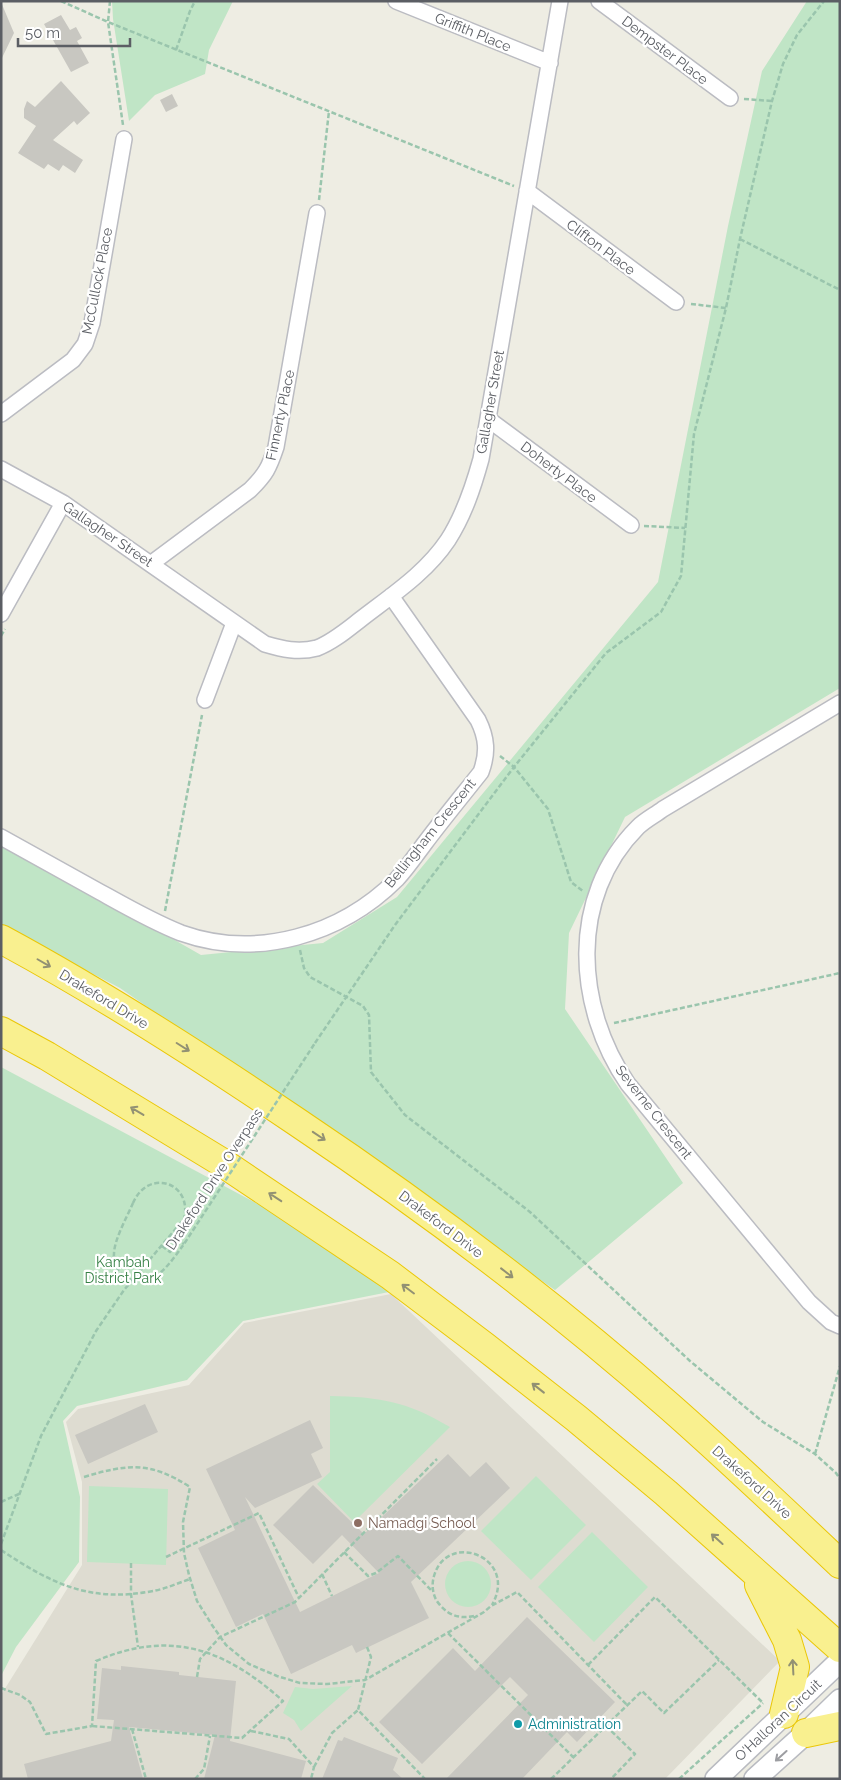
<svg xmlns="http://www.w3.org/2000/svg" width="841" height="1780" viewBox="0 0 841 1780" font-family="Raleway,sans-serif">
  <rect width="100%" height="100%" fill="#eeede3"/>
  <path fill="#dedcd1" d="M391,1294L780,1661L665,1779H1V1695L82,1565V1482L66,1422L78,1409L189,1385L244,1323Z"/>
  <path fill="#c0e5c6" d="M112,1H233L209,50L205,74L155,95L129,121L113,19Z
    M807,1H840V688L625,817L569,933L565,1009L683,1183L555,1290L120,988L1,926V841L201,955L323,943L397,897L658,582L728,226L762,71Z
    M1,1067L303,1228L389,1292L243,1321L187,1380L77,1406L63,1421L80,1497L79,1562L16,1647L1,1676Z
    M330,1396C380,1397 406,1401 450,1427L354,1522L317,1484L330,1472Z
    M536,1476L586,1525L531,1580L481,1531Z
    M89,1486L168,1489L166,1565L87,1562Z
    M592,1532L648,1587L594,1642L538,1587Z
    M445 1584a23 23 0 1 1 46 0a23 23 0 1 1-46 0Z
    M352,1686L301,1731L294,1720L283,1713L295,1687L313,1689Z"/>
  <path fill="#c8c7c1" d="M1,2L14,33L1,60Z
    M61,15L70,30L76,27L82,38L77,41L89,63L71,72L44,24Z
    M61,81L90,113L77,125L74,121L53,140L83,160L75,173L63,165L59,171L48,164L44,169L18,153L36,126L24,118V109L27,101L35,107Z
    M172,94L178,106L166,112L160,100Z
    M145,1404L158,1432L88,1464L75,1435Z
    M310,1420L323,1448L311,1454L322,1477L255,1508L245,1497L300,1612L379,1573L342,1535L313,1564L273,1525L313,1485L364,1534L448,1454L470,1477L486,1462L510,1488L411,1582L429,1618L356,1653L352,1645L291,1674L263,1614L236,1627L198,1548L235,1530L206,1469Z
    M527,1617L615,1702L577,1742L567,1732L522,1779H446L528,1695L510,1677L422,1764L379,1722L453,1648L475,1671Z
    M121,1666L179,1672V1675L236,1681L230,1741L306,1761L301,1779H204L215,1735L129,1727L143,1779H28L24,1764L111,1741L114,1720L97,1719L102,1668L121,1670Z
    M344,1737L398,1758L393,1770L403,1779H322L338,1740L342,1741Z"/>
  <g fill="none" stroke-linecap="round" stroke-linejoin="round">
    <defs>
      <path id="street" d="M396,1L550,63
        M599,1L730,98
        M527,191L676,302
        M1,414L73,360L85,344L92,323L124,139
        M488,419L631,525
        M1,469L63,503L265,644C282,649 298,653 317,648C333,642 348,629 361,619C392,595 426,573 448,540C464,515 473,488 481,459L560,1
        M152,563L250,490C266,474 269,468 276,447L317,213
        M1,614L63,503
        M205,700L234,623
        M840,703L663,809C655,815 645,820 638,827C568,897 575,1007 628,1084L809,1302L831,1322L840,1326
        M1,837C34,855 67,874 100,892C127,907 153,922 181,933C257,960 341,935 397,879C407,868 416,855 425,843C443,819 462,796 481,772C488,753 487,738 478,720L391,596"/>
      <path id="secondary" d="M716,1779L840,1661
        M755,1779L806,1733L840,1700"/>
      <path id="highway" d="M1,939C103,994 201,1057 297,1122C427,1209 552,1303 669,1406C727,1457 784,1511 840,1564
        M1,1031L47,1056L223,1163L390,1275L484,1346L576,1418L666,1493L840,1648
        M759,1585L787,1640L795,1667L784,1714
        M806,1733L840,1726"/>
    </defs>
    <use href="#street" stroke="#bbbcc2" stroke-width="18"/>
    <use href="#secondary" stroke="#b9bbc1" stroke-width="24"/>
    <use href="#highway" stroke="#eac707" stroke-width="30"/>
    <path stroke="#9ac5ad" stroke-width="2.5" stroke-dasharray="5 2.5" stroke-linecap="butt" d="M61,1L108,22L514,186
      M110,1L108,22L123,125
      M176,50L190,11L195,1
      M744,99L772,101
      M319,200L329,111
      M740,239L840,290
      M691,304L726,308
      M644,526L685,528
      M1,636L5,629
      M500,756L514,767L548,809L571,882L584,892
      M165,911L202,715
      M300,950L304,968L310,977L363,1006L369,1015L371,1072L405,1115L530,1212L690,1361L763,1422L815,1454L836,1473L840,1479
      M614,1023L840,973
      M315,1043L395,925L514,767L606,653L661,612L681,576L694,434L726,308L740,239L772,101L783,64L797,35L824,1
      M162,1246L170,1252L177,1240L184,1244
      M815,1454L840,1366
      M84,1477C127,1464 150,1461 190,1487L183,1522L184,1553L189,1575L197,1601L212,1625L226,1645L249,1664L277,1676L300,1683L327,1684L365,1680L484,1612L491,1606L517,1592L627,1705
      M1,1502L19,1494
      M1,1544L41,1436L96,1331L124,1290L184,1219C193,1182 148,1168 133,1203
      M1,1550C52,1584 90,1603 153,1591C165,1589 178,1583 190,1579
      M344,1552L368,1576L376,1573L398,1556L432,1591
      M166,1557L259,1513L299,1598
      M131,1563V1594L138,1647
      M322,1574L332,1596
      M474,1616C461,1619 449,1616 440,1605C433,1598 431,1586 434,1576C447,1530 519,1557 492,1605
      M448,1633L573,1757
      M367,1647L371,1657L358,1710L425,1779
      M588,1665L655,1597L763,1703
      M197,1677L200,1659L220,1637L295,1602L437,1459
      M1,1688L20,1695L30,1702L46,1734L92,1726L96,1661C171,1629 225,1649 283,1701L242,1738L92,1726
      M606,1726L635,1754L611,1779
      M132,1729L146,1779
      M251,1731L289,1739L314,1767L311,1779
      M314,1767L332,1733L358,1710
      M195,1779L204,1769L210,1736
      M551,1779L642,1691L664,1713L719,1660
      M679,1779L763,1703"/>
    <use href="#street" stroke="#fff" stroke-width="15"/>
    <use href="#secondary" stroke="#fff" stroke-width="21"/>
    <use href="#highway" stroke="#f9f08f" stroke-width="28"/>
    <path stroke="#9ac5ad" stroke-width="2.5" stroke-dasharray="5 2.5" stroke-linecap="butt" d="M133,1203C127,1217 114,1240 114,1254C113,1263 118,1272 126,1277C151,1293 171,1262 184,1244L315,1043"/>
  </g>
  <defs><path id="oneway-shaft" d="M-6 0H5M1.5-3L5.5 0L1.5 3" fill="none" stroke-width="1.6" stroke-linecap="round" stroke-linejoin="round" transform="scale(1.25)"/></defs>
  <g stroke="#929173">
    <use href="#oneway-shaft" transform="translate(44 963) rotate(30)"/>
    <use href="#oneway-shaft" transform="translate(183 1047) rotate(32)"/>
    <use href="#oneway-shaft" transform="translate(137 1111) rotate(-149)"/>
    <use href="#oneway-shaft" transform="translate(319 1136) rotate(34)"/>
    <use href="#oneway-shaft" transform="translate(275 1197) rotate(-147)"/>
    <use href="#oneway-shaft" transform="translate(507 1273) rotate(38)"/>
    <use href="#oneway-shaft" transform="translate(408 1289) rotate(-143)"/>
    <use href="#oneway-shaft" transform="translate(538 1388) rotate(-142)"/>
    <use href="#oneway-shaft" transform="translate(717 1539) rotate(-138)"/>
    <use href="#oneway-shaft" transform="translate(793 1667) rotate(-93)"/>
  </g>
  <use stroke="#9d9ea2" href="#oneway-shaft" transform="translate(781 1756) rotate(138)"/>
  <circle fill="#8d6e63" stroke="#fff" stroke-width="2" cx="358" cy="1523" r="5"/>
  <circle fill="#0f9aa8" stroke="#fff" stroke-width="2" cx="518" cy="1724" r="5"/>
  <g text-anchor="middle" stroke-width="4.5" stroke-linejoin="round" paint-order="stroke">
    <g font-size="14" fill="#5b5e64" stroke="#fff">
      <text transform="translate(473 32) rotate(22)" y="5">Griffith Place</text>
      <text transform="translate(665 50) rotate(37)" y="5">Dempster Place</text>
      <text transform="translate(601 247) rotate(37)" y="5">Clifton Place</text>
      <text transform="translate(97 281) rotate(-79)" y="5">McCullock Place</text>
      <text transform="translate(490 402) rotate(-80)" y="5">Gallagher Street</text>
      <text transform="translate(280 415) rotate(-78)" y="5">Finnerty Place</text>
      <text transform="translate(559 472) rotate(37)" y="5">Doherty Place</text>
      <text transform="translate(108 534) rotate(34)" y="5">Gallagher Street</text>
      <text transform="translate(430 833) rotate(-51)" y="5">Bellingham Crescent</text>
      <text transform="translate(104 999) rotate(31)" y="5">Drakeford Drive</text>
      <text transform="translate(654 1112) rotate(52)" y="5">Severne Crescent</text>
      <text transform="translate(214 1179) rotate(-57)" y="5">Drakeford Drive Overpass</text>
      <text transform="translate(441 1224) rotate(37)" y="5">Drakeford Drive</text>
      <text transform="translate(752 1482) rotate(42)" y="5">Drakeford Drive</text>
      <text transform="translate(778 1720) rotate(-43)" y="5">O'Halloran Circuit</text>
    </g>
    <g font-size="14" fill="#368045" stroke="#fff">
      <text x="123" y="1267">Kambah<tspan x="123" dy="16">District Park</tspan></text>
    </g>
    <g font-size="14" fill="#785e54" stroke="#fff" text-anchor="start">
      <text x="368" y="1528">Namadgi School</text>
    </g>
    <g font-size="14" fill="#0d838f" stroke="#fff" text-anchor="start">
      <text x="528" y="1729">Administration</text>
    </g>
  </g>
  <rect width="841" height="1780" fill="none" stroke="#5b5e64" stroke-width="5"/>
  <path d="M18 38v8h112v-8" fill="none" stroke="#5b5e64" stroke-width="2.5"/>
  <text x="25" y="38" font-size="15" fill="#5b5e64" stroke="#ffffff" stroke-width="4" paint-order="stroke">50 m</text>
</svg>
